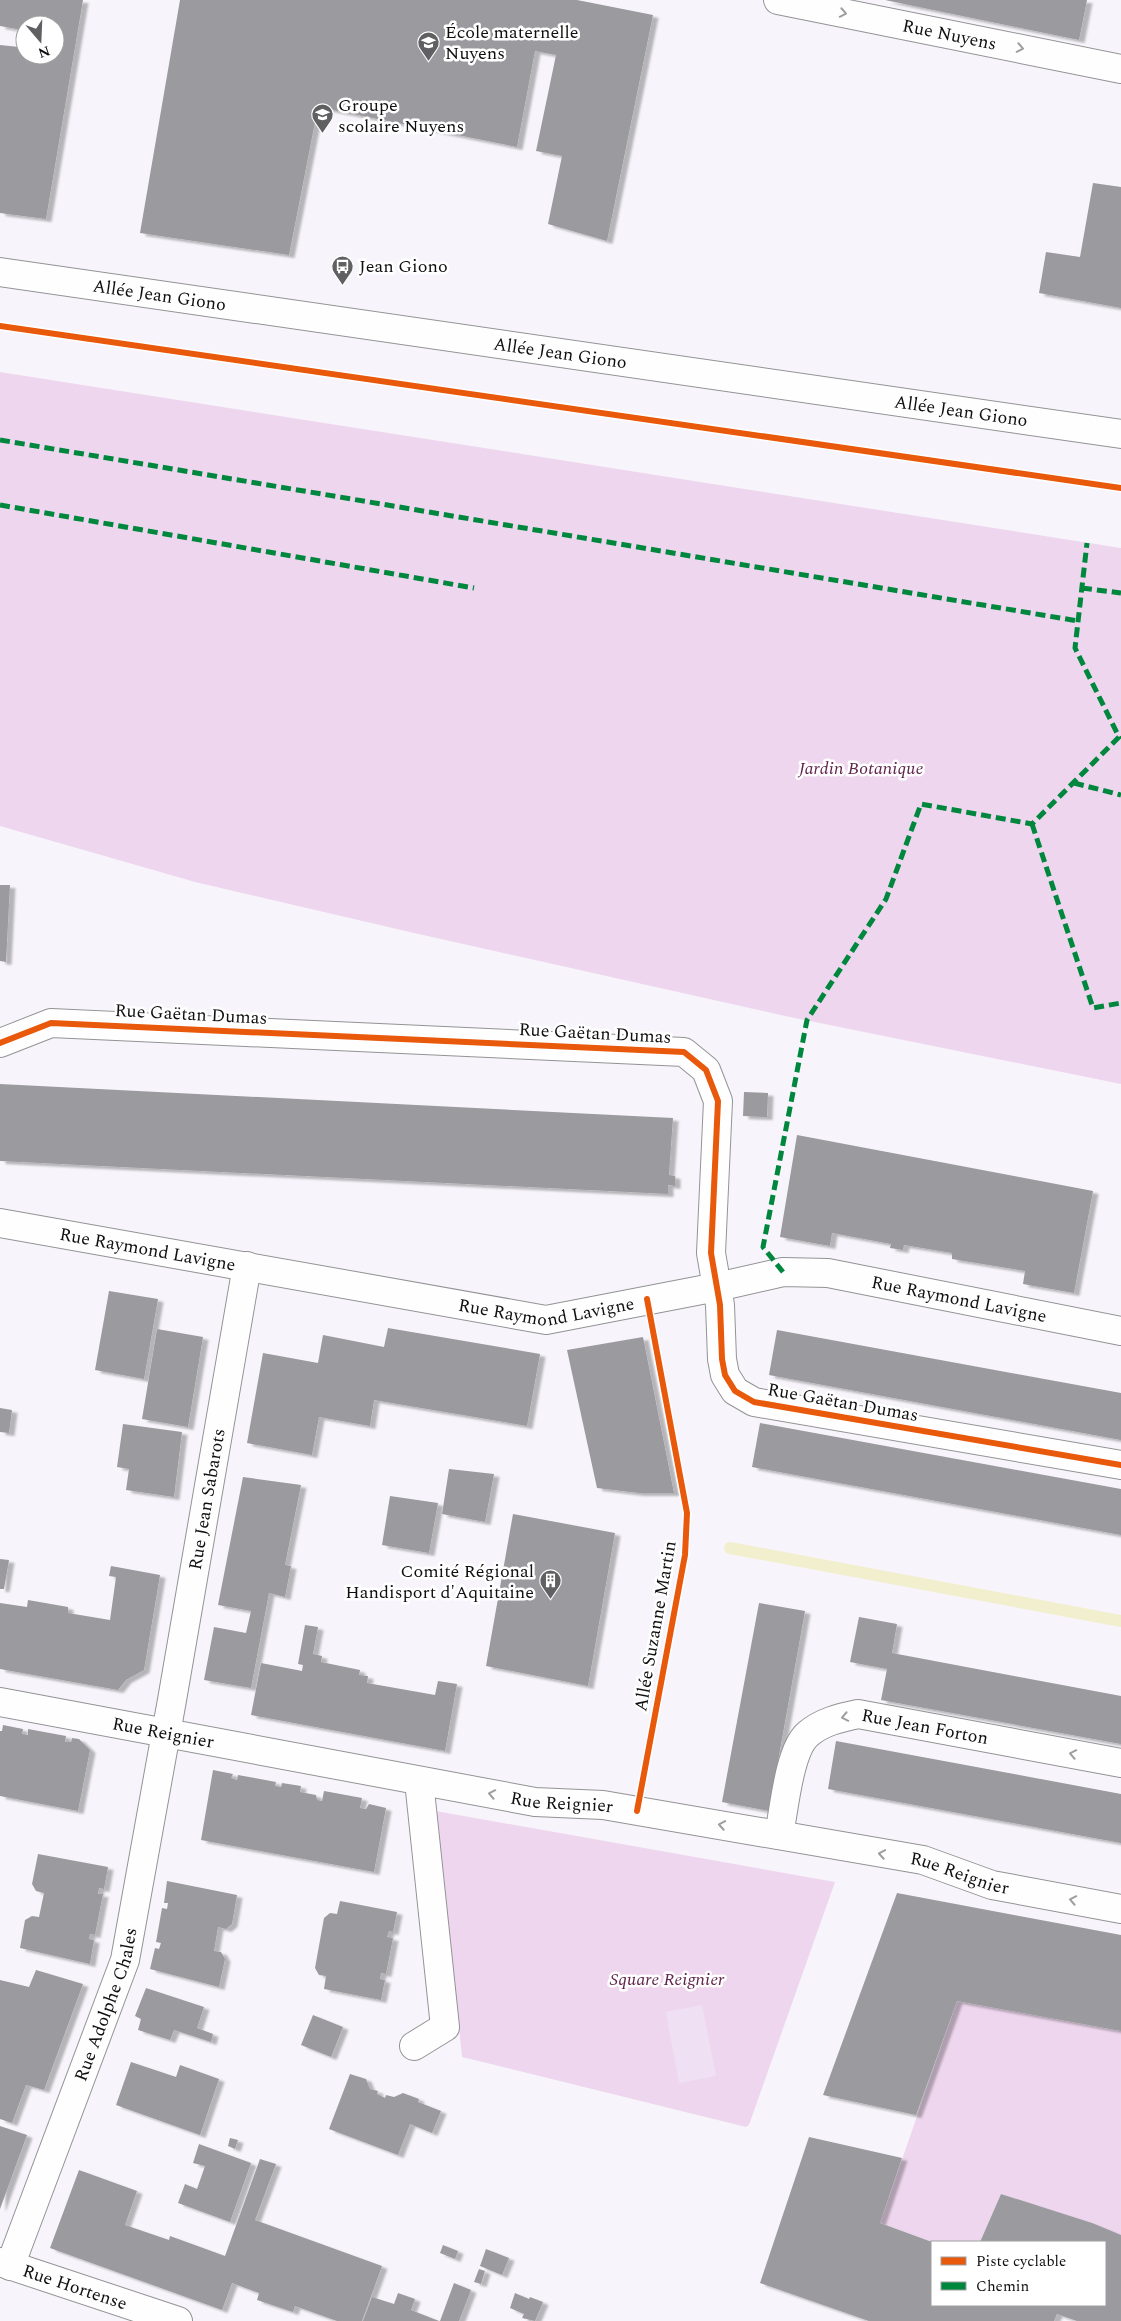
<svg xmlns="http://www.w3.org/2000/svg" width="1121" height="2321" viewBox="0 0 1121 2321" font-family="Spectral,serif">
  <defs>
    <filter id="shadow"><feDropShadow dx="5.5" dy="3" stdDeviation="1" flood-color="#0004"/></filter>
  </defs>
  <rect width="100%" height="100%" fill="#f7f5fb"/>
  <path fill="#eed7ee" d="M0,372L1121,548V1084L785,1016L414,933L195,882L0,826Z
    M436,1811L835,1882L749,2125L746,2127L462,2057Z
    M957,2001L1121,2031V2235L1001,2194L980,2242H933L880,2223Z"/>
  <path fill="#f0e0f4" d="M702,2005L716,2076L679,2083L666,2012Z"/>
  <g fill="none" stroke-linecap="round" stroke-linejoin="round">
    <path stroke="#f2efce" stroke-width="12" d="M730,1548L1121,1621"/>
  </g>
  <path fill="#9b9a9f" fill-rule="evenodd" filter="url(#shadow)" d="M0,0H83L46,219L0,213V45L19,47L22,30L0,26ZM25,25H55V55H25Z
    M180,0H577L653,15L607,241L548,224L562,156L536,151L556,55L535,51L517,147L318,107L289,255L140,233Z
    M885,0H1087L1079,40Z
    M1093,183L1121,187V308L1039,293L1046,252L1080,257Z
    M0,885H10L6,962L0,961Z
    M0,1084L673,1118L669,1175L675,1176V1186L668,1185V1194L0,1161Z
    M744,1092L768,1093L767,1117L743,1116Z
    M797,1135L1093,1191L1074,1293L1023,1284L1025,1271L952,1259V1253L904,1245L903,1250L890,1248L891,1244L832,1233L830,1246L780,1237Z
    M109,1291L158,1299L144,1379L95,1370Z
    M388,1328L540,1354L527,1426L374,1400L370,1426L319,1417L312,1455L247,1443L263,1353L318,1363L323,1335L384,1347Z
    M157,1329L203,1337L188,1427L142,1419Z
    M777,1330L1121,1393V1440L769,1375Z
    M643,1337L674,1493H639L597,1488L567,1350Z
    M0,1408L12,1410L9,1433L0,1432Z
    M760,1423L1121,1489V1535L752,1467Z
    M123,1424L182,1432L174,1497L126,1490L129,1469L117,1467Z
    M449,1469L494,1474L485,1522L442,1514Z
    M243,1477L301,1485L285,1565L291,1566L285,1597L269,1593L251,1688L204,1680L214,1627L246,1633L251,1611L218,1605Z
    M390,1496L438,1503L429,1553L382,1545Z
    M513,1514L615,1533L588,1686L486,1666Z
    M0,1559L9,1560L4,1589H0Z
    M111,1566L160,1575L144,1670L126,1680L118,1690L0,1669V1603L27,1607L28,1600L68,1607V1613L110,1620L116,1577L109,1576Z
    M759,1603L805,1611L769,1811L722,1802Z
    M859,1617L897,1624L892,1653L1121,1696V1744L881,1700L887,1669L850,1662Z
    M305,1625L318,1627L313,1654L322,1656L321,1662L360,1670L359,1675L368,1676L367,1683L435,1695L438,1681L457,1684L445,1751L251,1715L261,1663L302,1671L303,1665L298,1664Z
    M3,1725L23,1729L22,1734L28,1735V1729L66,1736L65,1742H71L72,1738L79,1739L90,1750L78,1811L0,1796V1731H2Z
    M836,1741L1121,1794V1843L828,1789Z
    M213,1770L233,1774L231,1778L237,1780L238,1775L276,1782L275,1786L281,1787L282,1783L301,1786L300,1792L316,1795L317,1800L322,1801L324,1791L362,1798L360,1808L366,1809L369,1804L386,1808L374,1872L201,1840Z
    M38,1854L108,1867L104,1889L99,1888L98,1894H103L95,1935L90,1934L89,1939L94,1940L90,1964L20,1948L25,1920L32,1916L39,1917L44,1893L36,1891L32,1884Z
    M167,1881L237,1895L232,1924L226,1929L218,1927L214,1951L221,1952L225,1959L219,1987L150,1969L155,1948L159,1949L161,1943L156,1942L162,1908L167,1909L168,1903H164Z
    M897,1893L1121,1935V2031L957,2001L916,2115L823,2095Z
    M340,1901L397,1912L393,1932L389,1931L387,1937L393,1938L386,1974L381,1973L380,1979L385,1980L381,2000L324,1989L326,1976L319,1975L315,1968L324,1918L330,1913L337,1914Z
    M36,1970L83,1984L44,2090L26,2085L12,2123L0,2119V1980L29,1987Z
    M146,1988L204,2007L197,2028L213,2034L211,2042L174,2030L170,2040L138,2030L141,2019L135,2016Z
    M313,2015L343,2027L331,2057L301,2045Z
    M131,2062L176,2077L180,2065L219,2079L200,2135L116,2105Z
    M350,2074L366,2079L370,2089L378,2091L377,2094L385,2098L386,2095L394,2097L403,2093L419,2099L418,2102L441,2111L432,2133L410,2124L398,2155L329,2129Z
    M0,2126L27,2135L0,2209Z
    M809,2137L902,2158L880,2223L932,2242V2305H1105V2242H980L1001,2194L1092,2223L1121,2235V2321H1077L1057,2314L1054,2321H869L760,2283Z
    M230,2138L238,2140L235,2149L228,2146Z
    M199,2144L251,2163L230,2222L178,2203L185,2184L197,2189L205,2166L193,2163Z
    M260,2159L276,2164L255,2220L382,2266L362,2321H337L295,2306L293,2312L257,2300L259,2293L232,2283L222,2310L50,2248L79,2170L137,2191L125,2225L169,2240L170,2236L225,2256Z
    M443,2245L458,2251L455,2259L440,2253Z
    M486,2249L509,2258L502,2275L480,2266Z
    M479,2269L485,2271L481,2284L474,2282Z
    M454,2283L471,2290L459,2321H440Z
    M398,2293L415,2299L411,2310L439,2321H363L372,2297L394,2304Z
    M515,2293L529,2299L530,2297L543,2302L535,2321L522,2318L524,2314L510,2308Z"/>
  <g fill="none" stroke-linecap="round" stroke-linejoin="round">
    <defs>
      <g id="minor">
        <path id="s1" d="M778,0L1121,69"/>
        <path id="s2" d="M0,272L1121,434"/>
        <path d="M0,1043L51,1023L684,1052L706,1070L718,1101L711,1253L720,1305L722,1359L725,1375L735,1391L754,1402L1121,1465"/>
        <path id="s3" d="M0,1223L546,1320L717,1287L783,1272L828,1273L1121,1331"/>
        <path id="s4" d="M0,1702L535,1802L603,1805L923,1860L992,1885L1121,1909"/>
        <path id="s5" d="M779,1835C784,1810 789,1750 808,1734C822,1722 839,1718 858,1714L1121,1763"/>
        <path d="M414,2046L445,2027L419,1781"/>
        <path id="s6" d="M0,2262L178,2321"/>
        <path id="s7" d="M10,2266L125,1960L172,1700L247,1266"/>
      </g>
    </defs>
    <use href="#minor" stroke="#939395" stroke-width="30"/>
    <use href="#minor" stroke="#fefefe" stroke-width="28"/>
    <path stroke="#00873e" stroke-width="5" stroke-dasharray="10 5" stroke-linecap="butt" d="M0,440L1078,621
      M0,505L474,588
      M1082,588L1121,593
      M1074,783L1121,795
      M1032,824L1093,1008L1121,1003
      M783,1272L763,1247L807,1020L886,899L921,804L1032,824L1119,737L1075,648L1087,543"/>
    <defs>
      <path id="cycleway" d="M0,326L1121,488
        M0,1043L51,1023L684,1052L706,1070L718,1101L711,1253L720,1305L722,1359L725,1375L735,1391L754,1402L1121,1465
        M637,1811L685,1555L687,1513L647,1299"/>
    </defs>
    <use href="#cycleway" stroke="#fff" stroke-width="9"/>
    <use href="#cycleway" stroke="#e8590c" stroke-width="6"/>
  </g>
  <defs><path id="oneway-chevron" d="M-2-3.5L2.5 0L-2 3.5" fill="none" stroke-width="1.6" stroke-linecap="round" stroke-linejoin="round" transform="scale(1.25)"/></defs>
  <g stroke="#9e9e9e">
    <use href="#oneway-chevron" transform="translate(843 13) rotate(11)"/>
    <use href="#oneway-chevron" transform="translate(1020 48) rotate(11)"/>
    <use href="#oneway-chevron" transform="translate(845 1717) rotate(169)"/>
    <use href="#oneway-chevron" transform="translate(1073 1754) rotate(-169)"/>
    <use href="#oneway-chevron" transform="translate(492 1794) rotate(-169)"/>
    <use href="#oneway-chevron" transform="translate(722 1825) rotate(-170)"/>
    <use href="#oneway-chevron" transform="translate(882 1854) rotate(-170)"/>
    <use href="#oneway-chevron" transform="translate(1073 1900) rotate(-169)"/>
  </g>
  <defs>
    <symbol id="school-pin" viewBox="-11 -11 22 30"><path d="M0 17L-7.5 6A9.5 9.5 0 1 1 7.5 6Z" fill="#606062" stroke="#fff"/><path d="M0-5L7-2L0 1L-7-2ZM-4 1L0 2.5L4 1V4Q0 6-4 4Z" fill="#fff"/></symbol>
    <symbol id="bus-pin" viewBox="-11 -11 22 30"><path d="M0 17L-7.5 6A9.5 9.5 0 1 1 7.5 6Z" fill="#606062" stroke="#fff"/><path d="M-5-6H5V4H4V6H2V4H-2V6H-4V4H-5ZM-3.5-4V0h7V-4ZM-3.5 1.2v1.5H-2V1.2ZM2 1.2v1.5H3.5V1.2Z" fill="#fff"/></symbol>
    <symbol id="building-pin" viewBox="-11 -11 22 30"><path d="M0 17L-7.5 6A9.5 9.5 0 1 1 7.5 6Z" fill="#606062" stroke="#fff"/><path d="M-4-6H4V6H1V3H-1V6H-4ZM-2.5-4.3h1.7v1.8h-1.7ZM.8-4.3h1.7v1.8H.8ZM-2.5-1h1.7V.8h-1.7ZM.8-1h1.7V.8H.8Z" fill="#fff"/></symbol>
  </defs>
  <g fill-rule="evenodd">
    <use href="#school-pin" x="416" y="30" width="25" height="34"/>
    <use href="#school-pin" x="310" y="102" width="25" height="34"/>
    <use href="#bus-pin" x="330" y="254" width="25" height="34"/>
    <use href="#building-pin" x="538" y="1568" width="25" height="34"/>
  </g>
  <g text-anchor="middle" stroke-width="5" stroke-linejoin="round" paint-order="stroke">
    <g font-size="18" fill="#0f0f0f" stroke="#fff" text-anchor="start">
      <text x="445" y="38">École maternelle<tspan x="445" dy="21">Nuyens</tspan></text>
      <text x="338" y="111">Groupe<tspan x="338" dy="21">scolaire Nuyens</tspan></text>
      <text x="359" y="272">Jean Giono</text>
      <text x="534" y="1577" text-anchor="end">Comité Régional<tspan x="534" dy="21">Handisport d'Aquitaine</tspan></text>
    </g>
    <g font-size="18" fill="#0f0f0f" stroke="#fff">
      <text dy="6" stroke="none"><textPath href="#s1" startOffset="175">Rue Nuyens</textPath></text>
      <text dy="6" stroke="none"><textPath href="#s2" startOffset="161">Allée Jean Giono</textPath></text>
      <text dy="6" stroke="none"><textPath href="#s2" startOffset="566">Allée Jean Giono</textPath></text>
      <text dy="6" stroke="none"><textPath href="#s2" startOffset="971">Allée Jean Giono</textPath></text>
      <text transform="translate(191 1014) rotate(3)" y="6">Rue Gaëtan Dumas</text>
      <text transform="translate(595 1033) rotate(3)" y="6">Rue Gaëtan Dumas</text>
      <text dy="6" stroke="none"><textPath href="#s3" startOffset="150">Rue Raymond Lavigne</textPath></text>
      <text dy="6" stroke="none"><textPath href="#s3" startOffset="975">Rue Raymond Lavigne</textPath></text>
      <text dy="6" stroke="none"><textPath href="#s3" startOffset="555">Rue Raymond Lavigne</textPath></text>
      <text transform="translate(843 1402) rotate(10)" y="6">Rue Gaëtan Dumas</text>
      <text dy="6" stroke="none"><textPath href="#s7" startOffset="795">Rue Jean Sabarots</textPath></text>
      <text transform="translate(655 1626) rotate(-80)" y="6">Allée Suzanne Martin</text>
      <text dy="6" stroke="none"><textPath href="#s5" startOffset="229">Rue Jean Forton</textPath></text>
      <text dy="6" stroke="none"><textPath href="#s4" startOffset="166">Rue Reignier</textPath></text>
      <text dy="6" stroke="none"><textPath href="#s4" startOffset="571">Rue Reignier</textPath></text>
      <text dy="6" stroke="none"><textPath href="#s4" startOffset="976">Rue Reignier</textPath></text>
      <text dy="6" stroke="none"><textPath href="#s7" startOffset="279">Rue Adolphe Chales</textPath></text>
      <text dy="6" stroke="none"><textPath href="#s6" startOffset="79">Rue Hortense</textPath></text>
    </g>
    <g font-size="18" font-style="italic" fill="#61254c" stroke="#fff">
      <text x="861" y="774">Jardin Botanique</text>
      <text x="667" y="1985">Square Reignier</text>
    </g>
  </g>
  <rect x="931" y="2241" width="175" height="65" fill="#ffffff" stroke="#9f9f9f"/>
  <rect x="941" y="2257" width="25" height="8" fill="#e8590c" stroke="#9f9f9f"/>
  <text x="976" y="2266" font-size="15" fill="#0f0f0f">Piste cyclable</text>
  <rect x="941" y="2282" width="25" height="8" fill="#00873e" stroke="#9f9f9f"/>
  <text x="976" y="2291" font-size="15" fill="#0f0f0f">Chemin</text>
  <g transform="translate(40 40) rotate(161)"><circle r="24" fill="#ffffff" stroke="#9f9f9f"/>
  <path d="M0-4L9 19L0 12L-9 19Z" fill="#606062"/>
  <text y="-8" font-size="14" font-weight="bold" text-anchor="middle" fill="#0f0f0f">N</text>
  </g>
</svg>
